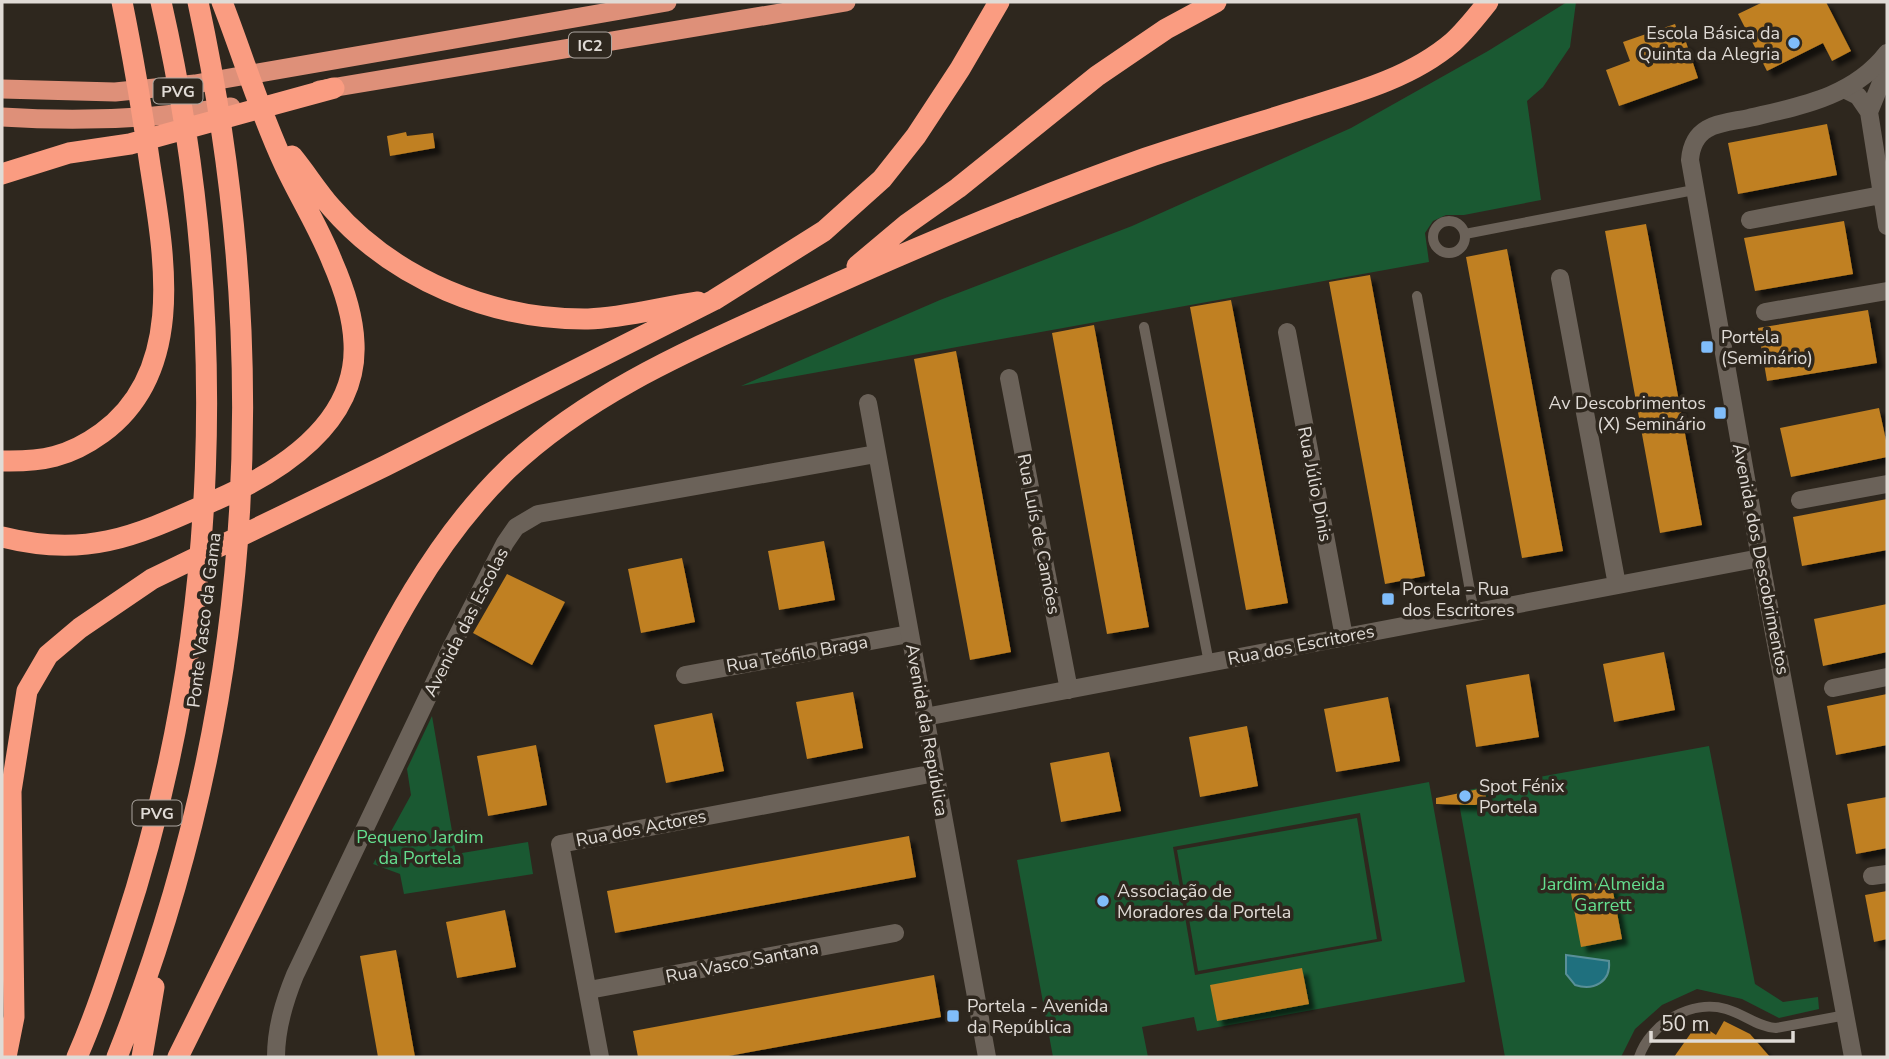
<svg xmlns="http://www.w3.org/2000/svg" width="1889" height="1059" viewBox="0 0 1889 1059" font-family="'Nunito Sans',sans-serif">
  <defs>
    <filter id="shadow"><feDropShadow dx="6" dy="6" stdDeviation="2" flood-color="#0009"/></filter>
  </defs>
  <rect width="100%" height="100%" fill="#2e271e"/>
  <path fill="#1a5932" fill-rule="evenodd" d="M1567,2H1576L1570,47L1543,87L1527,101L1541,200L1464,215H1446L1433,221L1425,233L1429,262L741,386L940,300L1132,226L1351,128L1488,51Z
    M432,716L456,854L528,842L533,874L404,894L400,874L373,864L411,795L407,769Z
    M1709,746L1755,984L1783,1002L1818,997L1819,1009L1779,1018L1742,999L1697,989L1662,1005L1635,1029L1621,1057H1505L1457,792Z
    M1429,782L1465,982L1197,1031L1194,1017L1142,1027L1148,1057H1053L1017,860ZM1360,813L1382,941L1195,975L1173,847Z
    M1357,818L1377,939L1198,971L1177,850Z"/>
  <path fill="#1f707e" stroke="#599098" stroke-width="2" d="M1566,955L1609,961C1611,982 1594,991 1575,985L1566,974Z"/>
  <path fill="#c08021" filter="url(#shadow)" d="M1763,2H1826L1851,51L1832,61L1823,43L1767,71L1738,14Z
    M1675,24L1682,44L1686,42L1698,78L1619,106L1606,70L1630,61L1623,42Z
    M1827,124L1837,175L1738,194L1728,143Z
    M406,132L407,136L433,133L435,148L390,156L387,136Z
    M1844,221L1853,274L1755,291L1744,238Z
    M1646,224L1702,525L1660,533L1605,231Z
    M1507,249L1563,551L1522,558L1466,257Z
    M1370,275L1425,576L1385,584L1329,282Z
    M1231,300L1288,603L1246,610L1190,307Z
    M1868,310L1877,363L1767,381L1758,328Z
    M1094,325L1149,627L1107,634L1052,333Z
    M956,351L1011,652L970,660L914,359Z
    M1879,408L1887,445V457L1791,477L1780,428Z
    M1887,499V550L1802,566L1793,517Z
    M824,541L835,600L779,610L768,551Z
    M682,558L695,622L641,633L628,569Z
    M507,574L565,602L532,665L473,633Z
    M1887,604V652L1823,666L1814,619Z
    M1664,652L1675,710L1614,722L1603,664Z
    M1529,674L1539,737L1476,747L1466,685Z
    M853,692L863,748L807,759L796,702Z
    M1887,694V745L1836,755L1827,706Z
    M1388,697L1400,761L1336,772L1324,709Z
    M712,713L724,771L666,783L654,725Z
    M1247,726L1258,786L1200,797L1189,737Z
    M536,745L547,805L488,816L477,756Z
    M1109,752L1121,811L1061,822L1050,763Z
    M1484,788L1487,802L1475,805L1436,804V798Z
    M1887,797V848L1856,854L1847,804Z
    M909,836L916,877L615,933L607,891Z
    M1611,881L1622,939L1581,947L1570,888Z
    M1887,891V939L1874,942L1865,895Z
    M505,910L516,967L457,978L446,922Z
    M396,950L415,1057H378L360,956Z
    M1302,968L1309,1004L1217,1021L1210,985Z
    M934,975L941,1017L723,1057H638L633,1031Z
    M1724,1021L1750,1034L1770,1057H1674L1698,1023L1716,1035Z"/>
  <g fill="none" stroke-linecap="round" stroke-linejoin="round">
    <path stroke="#6b6259" stroke-width="10" d="M1433 237a16 16 0 1 1 32 0a16 16 0 1 1-32 0Z
      M1465,234L1694,190
      M1417,296L1474,613
      M1144,327L1209,663
      M1639,1057C1650,1024 1691,999 1726,1009C1744,1014 1758,1027 1776,1028L1846,1015"/>
    <path stroke="#6b6259" stroke-width="18" d="M1844,89L1858,96L1869,112L1887,226
      M1869,112L1887,68
      M1750,220L1881,195
      M1560,278L1617,585
      M1765,312L1887,291
      M1287,332L1344,637
      M1009,378L1069,690
      M1800,500L1887,484
      M685,675L909,634
      M1833,688L1887,677
      M925,717L1760,558
      M1872,876L1887,874
      M589,990L895,933
      M600,1057L560,844L935,773"/>
    <path stroke="#6b6259" stroke-width="18" d="M868,403L987,1057
      M276,1057C276,1028 284,1002 295,975L452,646L505,543L516,527L538,514L876,454
      M1853,1057L1760,558L1690,160C1691,147 1695,136 1707,129C1719,122 1736,121 1749,118C1800,106 1853,97 1887,53"/>
    <path stroke="#de9079" stroke-width="19" d="M2,89L115,92L195,84L667,2
      M319,90L846,2
      M2,117C78,122 155,119 231,107"/>
    <path stroke="#fa9c81" stroke-width="21" d="M292,156C306,173 317,191 331,207C394,280 493,320 588,319C624,318 662,307 698,302
      M2,174L69,153L130,144L334,88
      M857,266L907,224L958,188L1097,76L1166,29L1216,2
      M2,461C42,462 69,457 102,433C187,371 164,255 150,165C142,110 133,56 122,2
      M2,537C89,559 137,535 216,500C280,472 358,423 354,343C353,315 343,286 332,261C319,228 300,198 285,166C260,113 243,56 222,2
      M6,1057L14,1017L11,791L27,691L48,655L80,628L152,579L385,466L714,300L824,231L882,179L916,136L960,69L999,2
      M77,1057C95,1016 109,973 123,930C222,631 231,309 161,2
      M117,1057C254,713 276,362 198,2
      M142,1057L154,987
      M178,1057C227,959 275,860 324,762C376,658 423,551 508,469C588,393 692,349 791,304C909,250 1024,201 1146,158C1196,141 1248,126 1299,110C1351,94 1410,79 1453,42C1466,30 1477,16 1488,2"/>
  </g>
  <g fill="#80bdfa" stroke="#2e271e" stroke-width="2.5">
    <circle cx="1794" cy="43" r="7"/>
    <rect x="1700" y="340" width="14" height="14" rx="3.5"/>
    <rect x="1713" y="406" width="14" height="14" rx="3.5"/>
    <rect x="1381" y="592" width="14" height="14" rx="3.5"/>
    <circle cx="1465" cy="796" r="7"/>
    <circle cx="1103" cy="901" r="7"/>
    <rect x="946" y="1009" width="14" height="14" rx="3.5"/>
  </g>
  <g text-anchor="middle" stroke-width="7" stroke-linejoin="round" paint-order="stroke">
    <g fill="#2e271e" stroke="#aba59f" stroke-width="2">
      <rect x="569" y="32.5" width="42" height="25" rx="5"/>
      <rect x="153.5" y="78.5" width="49" height="25" rx="5"/>
      <rect x="132.5" y="800.5" width="49" height="25" rx="5"/>
    </g>
    <g font-size="16" font-weight="bold" fill="#e0dbd6">
      <text x="590" y="51">IC2</text>
      <text x="178" y="97">PVG</text>
      <text x="157" y="819">PVG</text>
    </g>
    <g font-size="18" fill="#e0dbd6" stroke="#2e271e" text-anchor="start">
      <text x="1780" y="39" text-anchor="end">Escola Básica da<tspan x="1780" dy="21">Quinta da Alegria</tspan></text>
      <text x="1721" y="343">Portela<tspan x="1721" dy="21">(Seminário)</tspan></text>
      <text x="1706" y="409" text-anchor="end">Av Descobrimentos<tspan x="1706" dy="21">(X) Seminário</tspan></text>
      <text x="1402" y="595">Portela - Rua<tspan x="1402" dy="21">dos Escritores</tspan></text>
      <text x="1479" y="792">Spot Fénix<tspan x="1479" dy="21">Portela</tspan></text>
      <text x="1117" y="897">Associação de<tspan x="1117" dy="21">Moradores da Portela</tspan></text>
      <text x="967" y="1012">Portela - Avenida<tspan x="967" dy="21">da República</tspan></text>
    </g>
    <g font-size="18" fill="#e0dbd6" stroke="#2e271e">
      <text transform="translate(1315 484) rotate(79)" y="6">Rua Júlio Dinis</text>
      <text transform="translate(1039 534) rotate(79)" y="6">Rua Luís de Camões</text>
      <text transform="translate(1761 559) rotate(79)" y="6">Avenida dos Descobrimentos</text>
      <text transform="translate(204 620) rotate(-83)" y="6">Ponte Vasco da Gama</text>
      <text transform="translate(466 622) rotate(-63)" y="6">Avenida das Escolas</text>
      <text transform="translate(1301 645) rotate(-11)" y="6">Rua dos Escritores</text>
      <text transform="translate(797 654) rotate(-10)" y="6">Rua Teófilo Braga</text>
      <text transform="translate(927 730) rotate(80)" y="6">Avenida da República</text>
      <text transform="translate(641 828) rotate(-11)" y="6">Rua dos Actores</text>
      <text transform="translate(742 962) rotate(-11)" y="6">Rua Vasco Santana</text>
    </g>
    <g font-size="18" fill="#64df8f" stroke="#2e271e">
      <text x="420" y="843">Pequeno Jardim<tspan x="420" dy="21">da Portela</tspan></text>
      <text x="1603" y="890">Jardim Almeida<tspan x="1603" dy="21">Garrett</tspan></text>
    </g>
  </g>
  <rect width="1889" height="1059" fill="none" stroke="#e0dbd6" stroke-width="7"/>
  <path d="M1651 1031v10h142v-10" fill="none" stroke="#e0dbd6" stroke-width="3.5"/>
  <text x="1661" y="1031" font-size="21" fill="#e0dbd6" stroke="#2e271e" stroke-width="5" paint-order="stroke">50 m</text>
</svg>
